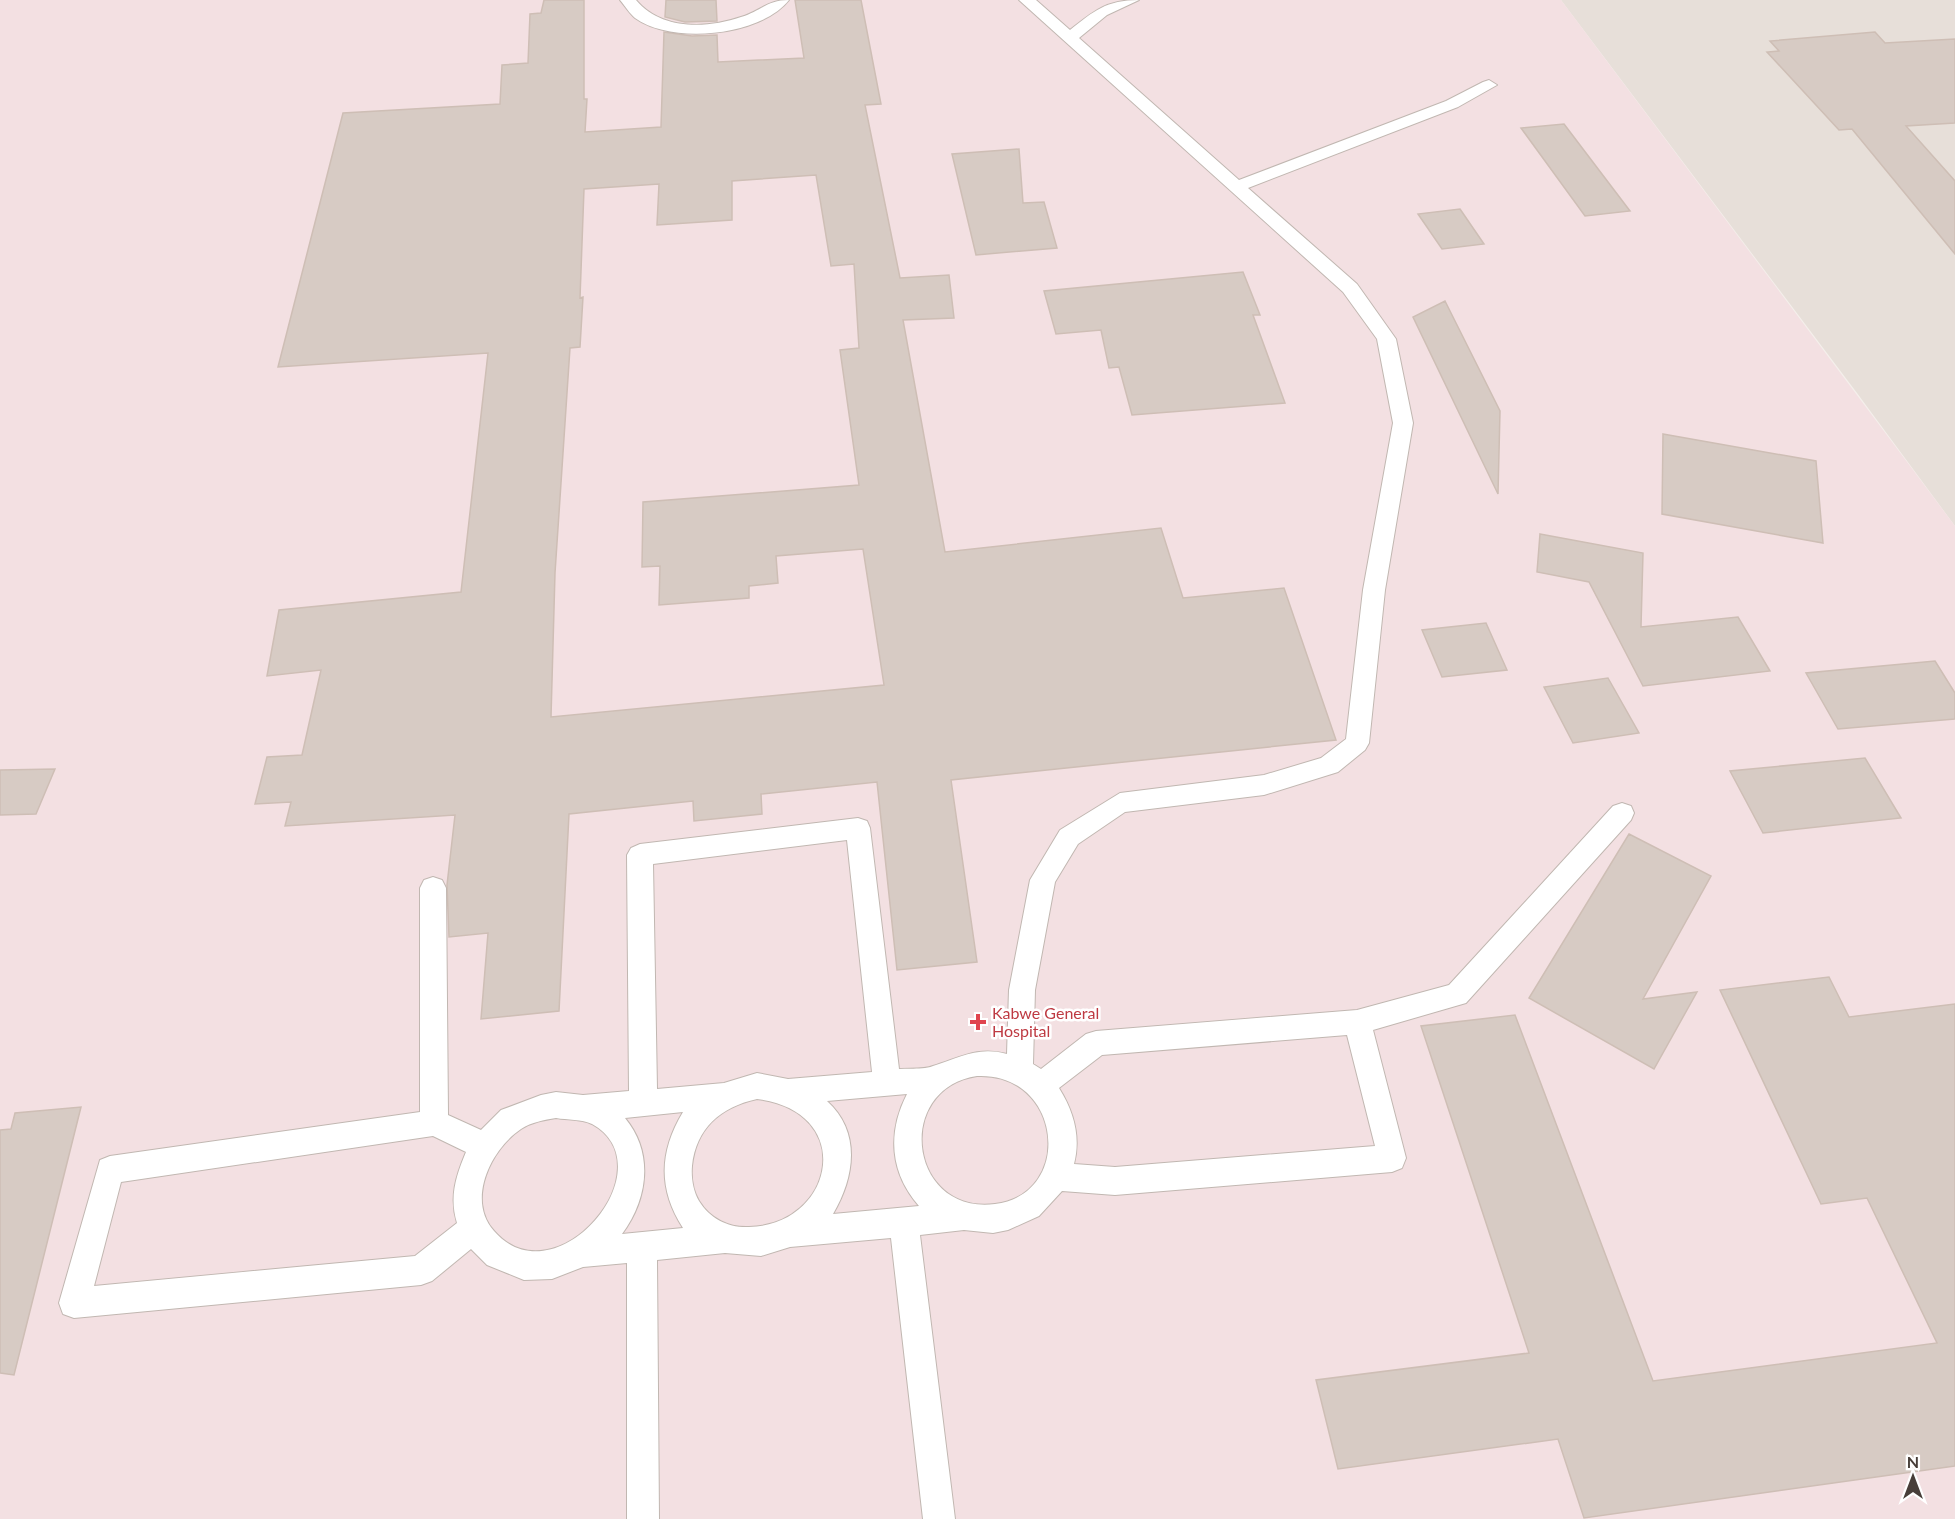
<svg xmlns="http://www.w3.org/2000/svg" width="1955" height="1519" viewBox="0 0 1955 1519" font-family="Lato,sans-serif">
  <rect width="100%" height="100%" fill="#f4efeb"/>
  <path fill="#e7dfd9" d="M1561,0H1955V526L1857,393Z"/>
  <path fill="#f3e0e2" d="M0,0H1561L1955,526V1519H0Z"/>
  <path fill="#d7cbc4" stroke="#cebeb5" stroke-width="1.5" fill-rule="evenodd" d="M544,0H584V99H587L585,132L661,127L664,32L692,36L717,35L718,62L804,58L795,0H861L881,104L865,105L900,278L949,275L954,318L903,320L945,552L1161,528L1183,598L1284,588L1336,740L951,780L977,962L897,970L877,782L761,794L762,814L694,821L693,801L569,814L559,1011L481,1019L488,933L449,937L447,885L455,815L285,826L291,802L255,804L267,757L302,755L321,670L267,676L279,610L461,592L488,353L278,367L343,113L500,104L502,65L528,63L530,14L541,13ZM816,175L831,266L854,264L859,348L840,350L859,485L643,502L642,567L660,566L659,605L749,598V586L778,583L776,556L863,549L884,685L551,717L555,573L570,348L580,347L583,297L580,298L584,189L659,184L657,225L732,220V181Z
    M666,0H716L717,21L685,22L665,17Z
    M1875,32L1885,43L1955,39V123L1906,126L1955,181V254L1852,129L1839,130L1767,52L1779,51L1770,41Z
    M1564,124L1630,211L1585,216L1521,128Z
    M1019,149L1023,203L1044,202L1057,248L976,255L952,154Z
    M1460,209L1484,244L1442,249L1418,214Z
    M1243,272L1260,315H1253L1285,403L1132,415L1119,367L1109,368L1101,330L1056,334L1044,291Z
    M1445,301L1500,411L1498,494L1413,317Z
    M1663,434L1816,461L1823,543L1662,514Z
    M1540,534L1643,553L1641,627L1738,617L1770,671L1643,686L1589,582L1537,572Z
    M1486,623L1507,670L1442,677L1422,630Z
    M1935,661L1955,693V719L1838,729L1806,673Z
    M1608,678L1639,733L1573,743L1544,687Z
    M1865,758L1901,818L1763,833L1730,771Z
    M55,769L36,814L0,815V770Z
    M1629,834L1711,876L1643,999L1697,992L1654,1069L1529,998Z
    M1829,977L1849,1017L1955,1004V1466L1584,1518L1558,1439L1338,1469L1316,1380L1529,1353L1421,1026L1515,1015L1653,1381L1937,1343L1867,1198L1821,1204L1720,990Z
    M81,1107L14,1375L0,1373V1130L11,1129L15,1113Z"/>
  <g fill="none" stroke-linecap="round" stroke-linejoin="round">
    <defs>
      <path id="lane" d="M620,0H636C661,30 706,29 741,17C761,11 767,0 789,0C761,36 672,45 635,18C630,14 625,6 620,0Z
        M1019,0H1036L1070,30C1094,11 1106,0 1139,0L1107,15L1079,38L1239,180L1446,101L1483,82L1489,80L1497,85L1458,107L1248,188L1357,284L1396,339L1413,423L1385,590L1369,743L1365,750L1338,772L1264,795L1125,812L1078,844L1055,882L1035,990L1033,1064L1041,1069L1086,1034L1096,1031L1357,1010L1449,985L1613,806L1622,803L1631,806L1634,813L1631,820L1466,1003L1373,1030L1406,1158L1402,1168L1392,1172L1115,1195L1062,1191L1039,1216L1008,1230L993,1233L964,1230L920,1235L955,1519H923L891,1238L790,1247L761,1256L725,1253L657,1260L659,1519H627V1263L583,1267L552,1279L524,1280L487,1265L471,1249L432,1281L421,1285L74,1318L63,1314L59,1303L100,1160L110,1156L420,1112V888L424,880L433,877L442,880L446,888L448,1115L481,1130L501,1110L541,1095L556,1092L583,1095L629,1091L627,855L631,848L640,844L858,818L867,821L870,828L899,1069C910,1068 923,1070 933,1066C960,1058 977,1046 1007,1054L1009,990L1030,880L1060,830L1120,793L1264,775L1321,758L1346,739L1363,590L1393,423L1377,339L1343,292ZM847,840L872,1072L788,1079L757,1073L724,1083L657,1089L653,864ZM1347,1035L1375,1146L1115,1167L1074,1164C1081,1137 1074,1112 1059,1088L1102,1055ZM977,1076C1062,1072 1075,1194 995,1204C909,1215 893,1089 977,1076ZM907,1094C887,1133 890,1173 919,1206L833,1214C854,1178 862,1133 827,1101ZM757,1099C858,1112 834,1225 749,1227C729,1228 710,1219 699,1201C693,1191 691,1177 692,1166C696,1128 721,1107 757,1099ZM683,1112C659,1152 658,1189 683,1228L622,1234C648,1199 654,1153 625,1118ZM556,1118C567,1120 582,1119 592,1124C669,1167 556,1302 494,1231C466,1200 491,1149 521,1129C532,1122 544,1120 556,1118ZM433,1136L466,1152C456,1176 449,1197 457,1223L415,1256L94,1286L121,1182Z"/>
    </defs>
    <use href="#lane" stroke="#c1b7b1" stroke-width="2"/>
    <use href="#lane" fill="#fff" fill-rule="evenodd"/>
  </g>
  <path fill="#e0444e" stroke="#fff" stroke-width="2" d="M975 1013h6v6h6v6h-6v6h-6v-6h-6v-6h6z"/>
  <g text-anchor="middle" stroke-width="5" stroke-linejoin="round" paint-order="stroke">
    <g font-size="16" fill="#be3a42" stroke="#fff" text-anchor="start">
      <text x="992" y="1019">Kabwe General<tspan x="992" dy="18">Hospital</tspan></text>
    </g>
  </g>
  <g transform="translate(1913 1477)" stroke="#ffffff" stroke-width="4.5" paint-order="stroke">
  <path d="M0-4.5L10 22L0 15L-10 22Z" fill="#473e39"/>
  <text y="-9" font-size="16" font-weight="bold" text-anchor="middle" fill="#473e39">N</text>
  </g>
</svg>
